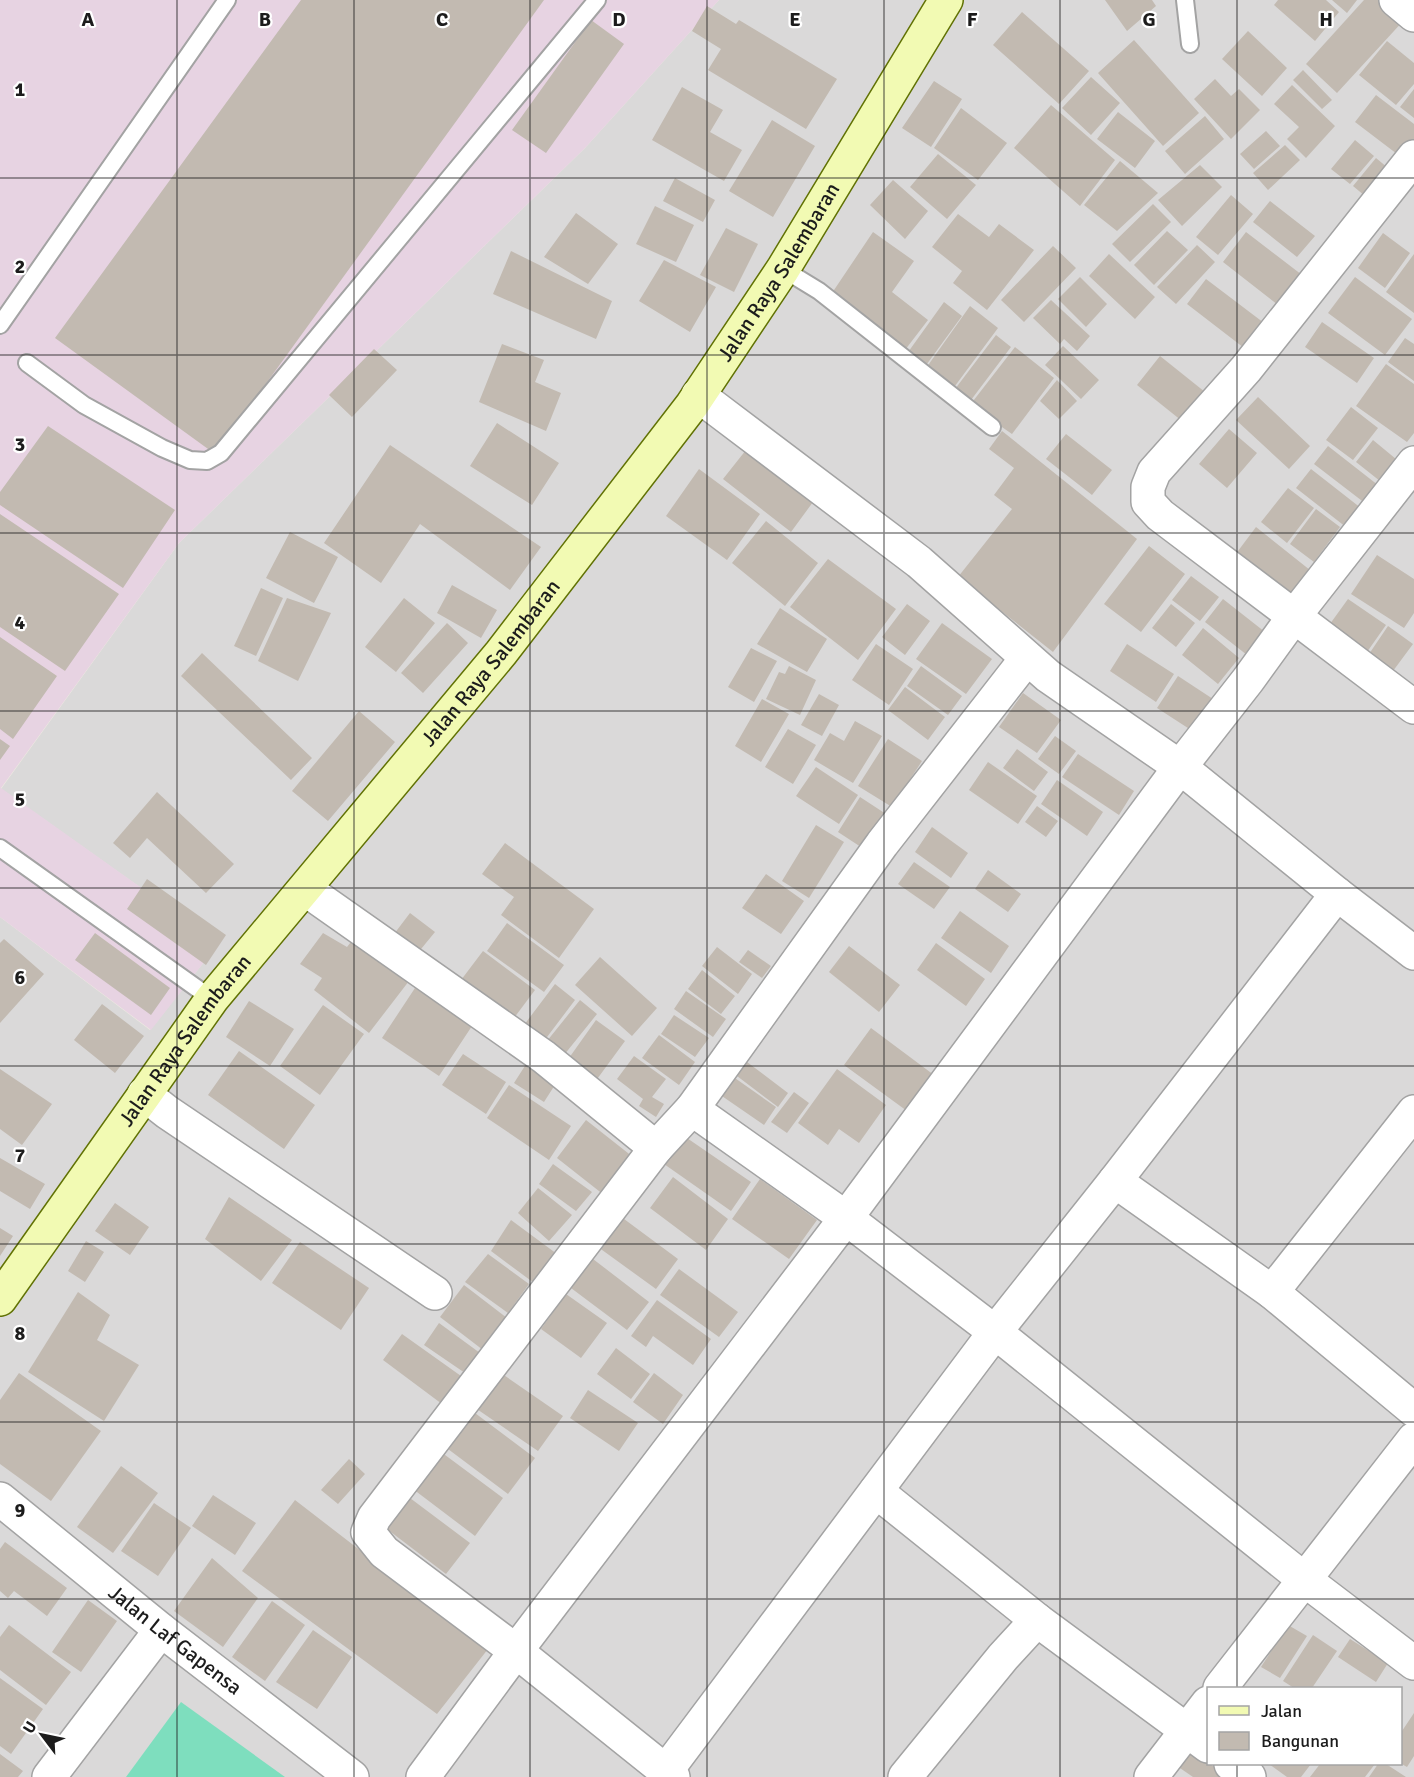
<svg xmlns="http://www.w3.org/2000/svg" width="1414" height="1777" viewBox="0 0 1414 1777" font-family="Signika,sans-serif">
  <rect width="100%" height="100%" fill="#eeeae1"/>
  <path fill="#dad9d9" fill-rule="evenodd" d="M719,0H1409L1414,4V1777H0V917L150,1030L219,943L1,789L179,543L585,148ZM1208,1688H1400V1764H1208Z"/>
  <path fill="#e7d3e2" d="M0,0H719L585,148L179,543L1,788L219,943L151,1030L0,917Z"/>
  <path fill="#7edebe" d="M181,1702L285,1777H126Z"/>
  <path fill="#c2bab1" d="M301,0H544L215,454L55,338Z
    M1105,0H1152L1156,6L1127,31Z
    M1278,0H1326L1339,12L1315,41L1274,5Z
    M1332,0H1357L1347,13Z
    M1364,0H1385L1405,19L1337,93L1306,64Z
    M707,6L736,24L739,20L837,79L806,129L708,70L721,49L692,31Z
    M1022,12L1089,71L1059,104L993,45Z
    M591,20L624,44L546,153L512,130Z
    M1248,31L1287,68L1262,96L1222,59Z
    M1134,40L1199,113L1163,146L1098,73Z
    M1387,41L1414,63V84L1396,105L1359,75Z
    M1303,70L1332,100L1322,109L1293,80Z
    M1091,77L1120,103L1091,135L1062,108Z
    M1215,79L1231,96L1239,89L1260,110L1231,139L1194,99Z
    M934,81L962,99L931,147L902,128Z
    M1292,85L1335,126L1306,158L1287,139L1299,127L1274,104Z
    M682,87L723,110L710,132L742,150L724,181L652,140Z
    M1414,89V118L1400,107Z
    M1376,95L1414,124V140L1401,157L1355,122Z
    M1051,105L1115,160L1080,206L1014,148Z
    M961,108L1007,143L978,180L934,148Z
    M1118,112L1155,141L1135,168L1097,139Z
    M1205,116L1224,139L1185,174L1165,151Z
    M772,120L815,146L773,217L729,191Z
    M1266,131L1280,146L1254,169L1240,154Z
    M1355,140L1374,156L1350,184L1331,169Z
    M1285,145L1300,160L1268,190L1253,173Z
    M938,154L976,185L947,219L910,187Z
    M1376,158L1394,173L1371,201L1353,186Z
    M1120,161L1158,193L1117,231L1084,205Z
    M1200,165L1222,187L1182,226L1158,200Z
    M675,178L715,200L703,222L663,201Z
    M893,180L928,211L905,239L870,205Z
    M1231,195L1253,214L1218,255L1196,237Z
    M1270,201L1315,236L1297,257L1253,222Z
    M1153,204L1171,222L1130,262L1112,244Z
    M655,206L694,225L676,262L636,244Z
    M576,213L618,244L588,284L544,257Z
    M958,214L989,237L999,224L1034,250L987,310L953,283L962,271L932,247Z
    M726,228L758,244L734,292L700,275Z
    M1167,231L1188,250L1154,285L1134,265Z
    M873,232L914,261L892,292L928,320L905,350L832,293Z
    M1246,232L1306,278L1282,308L1223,262Z
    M1383,233L1410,253L1385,288L1358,268Z
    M1197,245L1215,262L1176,304L1157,287Z
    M1053,246L1076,268L1024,322L1001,300Z
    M511,251L612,301L596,339L493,294Z
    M1109,254L1155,297L1135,319L1089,276Z
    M1414,254V313L1386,292Z
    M664,260L716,287L690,332L639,301Z
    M1080,277L1107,304L1086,327L1058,299Z
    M1355,277L1412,319L1385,355L1328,313Z
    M1206,279L1268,326L1248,351L1187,304Z
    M1051,300L1090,336L1077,351L1064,339L1060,344L1033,318Z
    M944,302L962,316L924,368L906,355Z
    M970,306L998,328L952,390L924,371Z
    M1322,322L1374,358L1357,383L1305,347Z
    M996,335L1011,347L968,404L952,393Z
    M1405,338L1414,344V381L1388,362Z
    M502,344L544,360L535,382L561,393L546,431L479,402Z
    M1063,346L1099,380L1081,399L1045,365Z
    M1015,347L1054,378L1012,434L970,405Z
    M374,349L397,370L352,417L329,395Z
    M1160,356L1205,392L1182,421L1137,385Z
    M1386,364L1414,384V433L1407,442L1356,406Z
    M1057,380L1077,401L1059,419L1040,401Z
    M1258,397L1310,446L1289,469L1236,420Z
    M1351,407L1378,428L1353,460L1326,440Z
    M497,423L559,463L532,505L470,466Z
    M48,426L175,510L123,588L0,505V492Z
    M1229,429L1257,453L1227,488L1199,464Z
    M1002,431L1137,539L1053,652L958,577L1012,509L994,495L1014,468L989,449Z
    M1066,434L1112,470L1092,495L1046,459Z
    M1373,440L1402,464L1385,485L1356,462Z
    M390,445L541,547L510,590L420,524L381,583L324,543Z
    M1328,446L1383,489L1370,507L1314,464Z
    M746,450L813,502L791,532L723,479Z
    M699,469L760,514L727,560L666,516Z
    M1311,469L1366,512L1351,531L1296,488Z
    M1288,488L1314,508L1287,543L1261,522Z
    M1316,509L1340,527L1314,562L1290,544Z
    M0,514L119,594L65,671L0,627Z
    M766,521L818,563L785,606L732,563Z
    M1256,527L1320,578L1293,613L1229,563Z
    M290,532L338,557L314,603L266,578Z
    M1149,546L1185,574L1141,632L1104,604Z
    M1377,555L1414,579V613L1404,628L1351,594Z
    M828,559L896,609L858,660L790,607Z
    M1191,576L1219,597L1200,621L1172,600Z
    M452,585L497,610L481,638L437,613Z
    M261,588L283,598L256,656L234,646Z
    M287,598L331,613L298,681L258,661Z
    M404,598L435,623L396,672L365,647Z
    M1223,599L1265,632L1247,655L1205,622Z
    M1348,599L1386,625L1360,662L1322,635Z
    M907,604L930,621L905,655L882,637Z
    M1171,604L1195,623L1176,647L1152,628Z
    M780,608L827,639L807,672L757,644Z
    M447,623L468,643L423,693L401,673Z
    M942,623L992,659L966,694L916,659Z
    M1388,626L1413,644L1393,671L1369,654Z
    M1203,628L1239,658L1218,684L1182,655Z
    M0,637L57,676L13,739L0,729Z
    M876,644L913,669L889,705L852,680Z
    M1127,644L1174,674L1156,702L1110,671Z
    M751,648L777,661L754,702L728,687Z
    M202,653L312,758L291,780L181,676Z
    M789,666L816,680L800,715L766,699L779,672L785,674Z
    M921,666L962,696L948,715L907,686Z
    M1178,676L1213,699L1191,730L1157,708Z
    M905,687L945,717L928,740L888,710Z
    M1023,693L1061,720L1037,753L999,727Z
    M819,694L839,705L822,736L801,725Z
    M762,699L789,714L761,762L735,746Z
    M359,711L395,742L328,821L292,791Z
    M855,721L882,736L853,783L814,760L830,733L844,741Z
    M788,729L816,745L793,784L765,767Z
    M1055,736L1076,751L1059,774L1038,759Z
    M0,739L10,746L0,760Z
    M888,739L922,761L892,807L858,786Z
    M1017,749L1048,772L1034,791L1003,768Z
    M1078,754L1134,791L1119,815L1062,777Z
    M988,762L1037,796L1018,824L969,790Z
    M816,767L858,795L839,824L796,796Z
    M1057,780L1103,812L1087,836L1041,804Z
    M157,792L234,864L206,893L147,838L130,858L113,843Z
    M860,797L886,814L864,849L838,832Z
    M1037,806L1058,821L1046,837L1025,822Z
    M816,825L844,842L809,898L782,881Z
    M932,827L968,853L951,878L915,852Z
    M505,843L594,909L559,958L501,915L514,897L482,874Z
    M914,862L950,887L934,909L898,884Z
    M988,870L1021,894L1008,912L975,889Z
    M766,874L804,901L781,934L742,908Z
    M147,879L226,935L206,965L127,909Z
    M960,911L1009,946L991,973L941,938Z
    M410,913L435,932L412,960L388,942Z
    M507,923L564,965L544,992L487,951Z
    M95,933L170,988L151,1015L75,960Z
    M323,933L347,947L354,938L409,981L369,1033L314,990L322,978L300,964Z
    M4,939L44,974L0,1023V943Z
    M936,943L985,979L966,1006L917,970Z
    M849,946L900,985L879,1012L829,972Z
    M717,947L752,974L738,994L702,966Z
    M748,950L771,966L762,978L739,962Z
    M483,951L535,990L508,1026L455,988Z
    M600,957L657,1008L632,1036L575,985Z
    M702,970L735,996L721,1014L688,989Z
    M555,984L575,1000L541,1045L521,1029Z
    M415,988L472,1026L439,1076L382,1038Z
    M686,991L726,1019L713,1037L674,1009Z
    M580,1000L597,1014L560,1060L543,1046Z
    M249,1001L294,1029L270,1066L226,1037Z
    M102,1004L144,1036L115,1073L74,1040Z
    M323,1005L364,1034L320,1095L280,1066Z
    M674,1015L709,1038L695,1057L661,1034Z
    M596,1020L625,1041L592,1086L564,1065Z
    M871,1028L934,1075L907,1111L844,1065Z
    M659,1035L695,1062L679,1085L642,1058Z
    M239,1051L315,1105L284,1149L208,1095Z
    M463,1054L506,1082L486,1114L442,1085Z
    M634,1056L666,1079L652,1097L664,1104L656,1117L639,1106L643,1099L617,1079Z
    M530,1058L560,1077L544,1102L514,1083Z
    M747,1062L788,1093L778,1107L737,1076Z
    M0,1069L52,1104L22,1145L0,1129Z
    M837,1069L886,1105L859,1143L839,1129L828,1145L798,1123Z
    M732,1076L776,1107L764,1125L719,1094Z
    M509,1085L571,1126L549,1160L487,1118Z
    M794,1092L809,1103L787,1133L771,1122Z
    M586,1120L633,1157L604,1195L557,1158Z
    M684,1136L751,1182L731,1211L664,1164Z
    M0,1158L45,1184L30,1209L0,1191Z
    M553,1164L592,1192L576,1211L539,1184Z
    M673,1177L728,1219L706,1250L650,1208Z
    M760,1179L817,1220L789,1259L732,1219Z
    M538,1188L572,1215L549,1241L518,1213Z
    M229,1197L292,1240L261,1281L205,1239Z
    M115,1203L149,1227L130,1255L95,1231Z
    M620,1216L678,1259L656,1289L598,1247Z
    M511,1220L557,1254L534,1283L491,1251Z
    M0,1228L13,1236L0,1256Z
    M86,1241L104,1252L85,1282L68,1271Z
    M300,1242L369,1288L341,1330L272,1283Z
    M488,1254L529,1284L508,1313L465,1282Z
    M593,1259L649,1302L627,1330L571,1288Z
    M679,1269L738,1312L719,1337L660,1295Z
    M464,1285L507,1318L483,1350L440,1317Z
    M78,1292L110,1315L97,1340L139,1365L104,1421L28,1372Z
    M566,1294L607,1323L581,1358L541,1329Z
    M657,1300L711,1339L693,1365L653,1336L646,1347L631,1336Z
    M439,1323L480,1353L465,1373L424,1345Z
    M402,1334L461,1376L442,1404L383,1360Z
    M616,1348L650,1374L631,1399L597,1374Z
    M495,1369L563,1416L538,1451L471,1405Z
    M19,1373L101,1431L51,1501L0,1464V1400Z
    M654,1373L683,1395L663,1424L633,1402Z
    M588,1390L638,1423L619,1451L570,1418Z
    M471,1410L535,1458L508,1494L444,1446Z
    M437,1449L503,1498L475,1536L409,1486Z
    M349,1459L365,1474L338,1504L321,1490Z
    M121,1466L158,1493L113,1553L77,1527Z
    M213,1495L256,1523L235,1555L192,1526Z
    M406,1495L470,1543L446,1574L383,1526Z
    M295,1500L488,1649L437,1714L242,1571Z
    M154,1503L191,1528L158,1576L121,1551Z
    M5,1542L67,1588L47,1616L14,1591L8,1598L0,1591V1549Z
    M212,1558L258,1598L223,1647L174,1611Z
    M88,1600L117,1621L81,1672L52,1652Z
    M272,1601L305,1625L265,1681L232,1657Z
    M9,1625L71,1672L46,1705L0,1670V1637Z
    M1288,1625L1307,1636L1280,1678L1261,1667Z
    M313,1630L352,1657L317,1709L276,1682Z
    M1313,1635L1337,1651L1312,1688H1294L1283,1681Z
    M1350,1639L1388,1663L1376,1682L1338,1657Z
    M0,1678L43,1709L11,1754L0,1746Z
    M1414,1713V1756L1407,1767L1400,1763V1734Z
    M1188,1749L1223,1773L1221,1777H1193L1177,1766Z
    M0,1754L23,1771L18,1777H0Z
    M1269,1764H1311L1301,1777H1287Z
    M1320,1764H1375L1365,1777H1310Z
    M1378,1764H1386L1406,1777H1369Z"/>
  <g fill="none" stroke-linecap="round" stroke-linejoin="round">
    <defs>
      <path id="service" d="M1185,0L1190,44
        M783,269L819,291L992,427
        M0,325L227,0
        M27,363L84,405L162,448L190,460L207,461L221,453L597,0
        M0,848L212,999"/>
      <g id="minor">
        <path d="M1396,0L1414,15"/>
        <path d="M1414,157L1246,369L1154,472L1148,487V502L1160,515L1414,707"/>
        <path d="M698,395L919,562L1048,676L1180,767L1337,894L1414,953"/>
        <path d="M305,889L544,1057L656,1148"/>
        <path d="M144,1094L167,1112L435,1293"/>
        <path d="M692,1109L846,1218L995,1332L1305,1580L1414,1663"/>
        <path d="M1115,1181L1272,1292L1414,1410"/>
        <path d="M1272,1292L1414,1112"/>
        <path d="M876,1491L1037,1620L1208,1746"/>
        <path id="s1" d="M0,1499L161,1630L352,1777"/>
        <path d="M1220,1688L1414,1439"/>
        <path d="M1231,1764L1249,1777"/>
        <path d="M666,1771L995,1332L1115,1181L1337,894"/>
        <path d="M49,1777L161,1630"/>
        <path d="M423,1777L516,1651L846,1218L1180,767L1248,680L1295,615L1414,463"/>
        <path d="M673,1777L516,1651L384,1552L368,1532L374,1518L656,1148L692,1109L882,844L1027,658"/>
        <path d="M905,1777L1003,1657L1037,1620"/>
        <path d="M1151,1777L1208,1703"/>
      </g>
      <g id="secondary">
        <path id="s2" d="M0,1299L212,999L501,653L692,405L783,269L946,0"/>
      </g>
    </defs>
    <use href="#service" stroke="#a3a3a3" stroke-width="20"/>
    <use href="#minor" stroke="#a3a3a3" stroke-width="36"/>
    <use href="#secondary" stroke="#617204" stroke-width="36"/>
    <use href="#service" stroke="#fff" stroke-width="16"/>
    <use href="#minor" stroke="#fff" stroke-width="33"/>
    <use href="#secondary" stroke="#f2fab3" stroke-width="33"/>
  </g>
  <path fill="none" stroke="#1c1c1c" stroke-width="1.5" stroke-opacity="0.55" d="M177,0V1777M354,0V1777M530,0V1777M707,0V1777M884,0V1777M1060,0V1777M1237,0V1688M0,178H1414M0,355H1414M0,533H1414M0,711H1414M0,888H1414M0,1066H1414M0,1244H1414M0,1422H1414M0,1599H1414M1237,1764V1777"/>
  <g text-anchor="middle" stroke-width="4.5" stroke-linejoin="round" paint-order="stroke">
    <g font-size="21" fill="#1c1c1c" stroke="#fff">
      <text dy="7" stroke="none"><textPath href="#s2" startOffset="1290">Jalan Raya Salembaran</textPath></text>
      <text dy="7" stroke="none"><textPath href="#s2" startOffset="804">Jalan Raya Salembaran</textPath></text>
      <text dy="7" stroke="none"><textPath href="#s2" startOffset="318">Jalan Raya Salembaran</textPath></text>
      <text dy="7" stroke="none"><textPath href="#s1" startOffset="225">Jalan Laf Gapensa</textPath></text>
    </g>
  </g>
  <g font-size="20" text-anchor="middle" font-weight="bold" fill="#1c1c1c" stroke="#fff" stroke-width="4.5" stroke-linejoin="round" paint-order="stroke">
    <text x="88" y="26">A</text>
    <text x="265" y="26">B</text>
    <text x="442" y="26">C</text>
    <text x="619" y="26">D</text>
    <text x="795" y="26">E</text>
    <text x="972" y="26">F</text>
    <text x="1149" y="26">G</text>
    <text x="1326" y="26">H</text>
    <text x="20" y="96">1</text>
    <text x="20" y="273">2</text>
    <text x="20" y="451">3</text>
    <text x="20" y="629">4</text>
    <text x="20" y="806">5</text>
    <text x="20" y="984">6</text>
    <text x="20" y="1162">7</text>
    <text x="20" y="1340">8</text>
    <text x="20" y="1517">9</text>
  </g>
  <rect x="1207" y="1687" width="195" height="78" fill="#ffffff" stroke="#a4a4a4" stroke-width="1.5"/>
  <rect x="1219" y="1706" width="30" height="9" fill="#f2fab3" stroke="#a4a4a4" stroke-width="1.5"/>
  <text x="1261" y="1717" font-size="18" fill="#1c1c1c">Jalan</text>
  <rect x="1219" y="1732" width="30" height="18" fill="#c2bab1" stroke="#a4a4a4" stroke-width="1.5"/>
  <text x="1261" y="1747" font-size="18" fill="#1c1c1c">Bangunan</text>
  <g transform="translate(42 1735) rotate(302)" stroke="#ffffff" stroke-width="4.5" paint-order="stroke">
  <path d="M0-4.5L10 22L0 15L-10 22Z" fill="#1c1c1c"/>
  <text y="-9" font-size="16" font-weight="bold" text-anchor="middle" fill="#1c1c1c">U</text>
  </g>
</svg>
